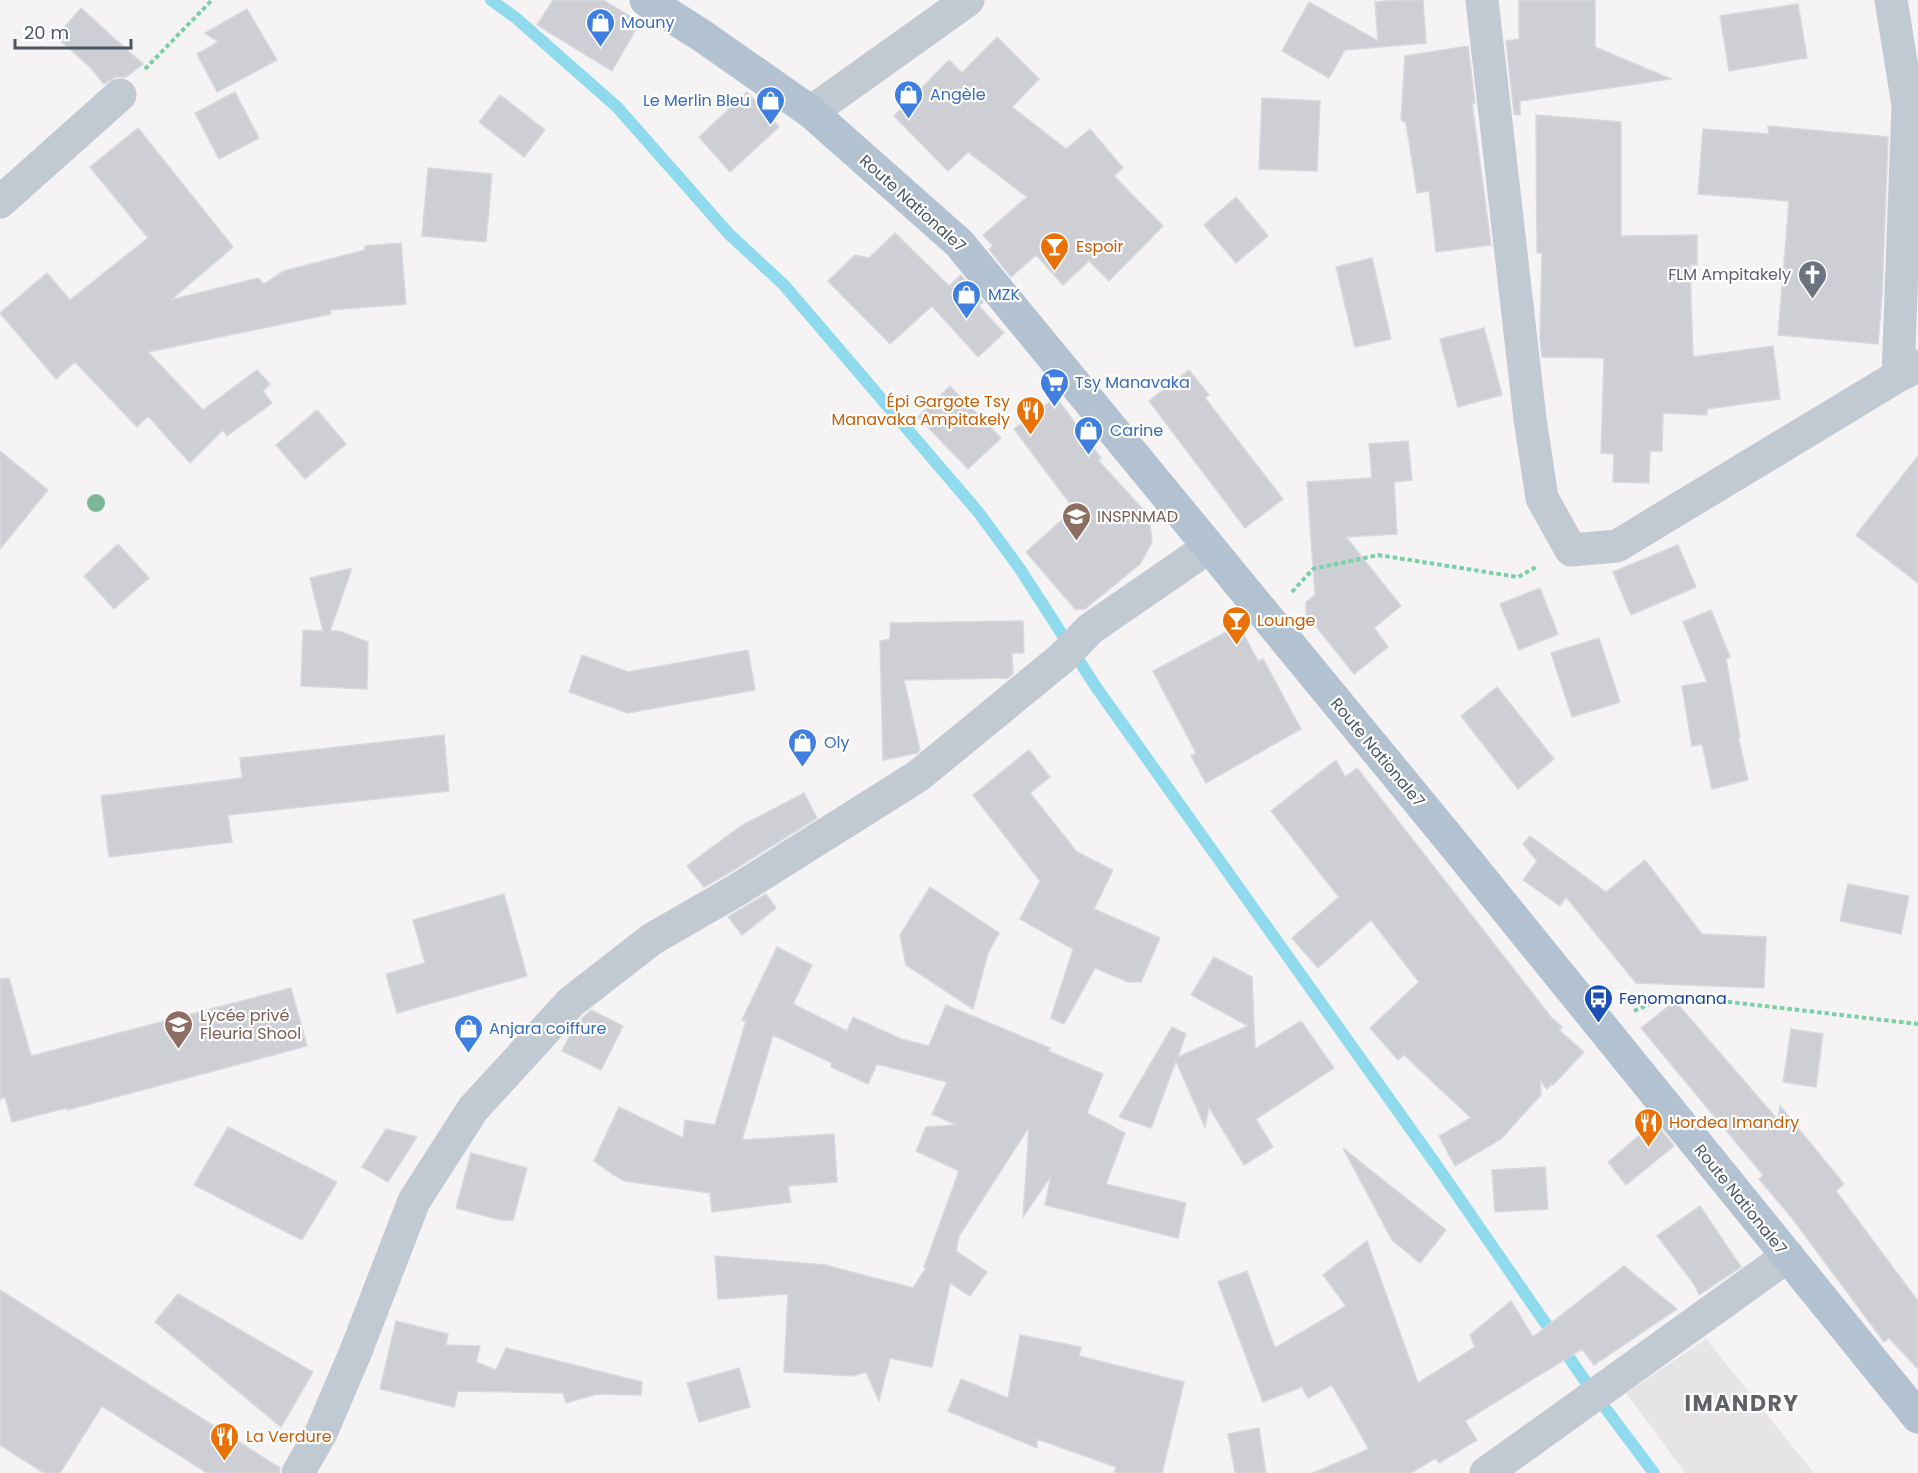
<svg xmlns="http://www.w3.org/2000/svg" width="1918" height="1473" viewBox="0 0 1918 1473" font-family="Poppins,sans-serif">
  <rect width="100%" height="100%" fill="#f5f3f3"/>
  <path fill="#e6e4e5" d="M1706,1339L1814,1473H1685L1626,1393Z"/>
  <g fill="none" stroke-linecap="round" stroke-linejoin="round">
    <path stroke="#90daee" stroke-width="12" d="M491,0L516,18L617,107L729,234L784,285L979,513L1020,569L1096,687L1437,1166L1588,1385L1654,1473"/>
  </g>
  <path fill="#cdcfd5" stroke="#d7d9de" stroke-width="1.5" d="M553,0H603L640,22L612,71L537,25Z
    M1396,0H1423L1426,43L1345,50L1329,78L1282,51L1309,2L1378,41L1375,2Z
    M1519,0H1595V47L1671,79L1520,101V115L1514,114L1506,41L1519,39Z
    M1798,4L1807,58L1729,71L1720,16Z
    M81,8L115,39L143,64L126,77H116L104,84L90,67L56,37Z
    M247,9L277,60L217,92L197,54L218,42L205,33Z
    M997,37L1039,79L1012,107L1066,149L1090,129L1123,168L1114,176L1163,226L1109,281L1089,261L1063,285L1036,255L1011,277L989,249L993,246L983,235L1027,197L968,152L948,171L894,116L949,60L962,73Z
    M1468,46L1475,103L1472,102L1491,245L1436,252L1429,191L1417,193L1406,123L1401,120L1405,56Z
    M235,92L259,138L219,159L195,113Z
    M747,92L779,127L730,172L699,137Z
    M500,95L545,130L524,157L479,122Z
    M1262,98L1320,101L1317,171L1259,169Z
    M1536,115L1621,122V236L1697,235V265H1690L1693,357L1773,346L1780,399L1707,409V415L1663,413L1662,451H1650L1649,483L1613,482L1614,454L1601,453L1604,358L1542,357L1540,338L1542,253H1537Z
    M1768,126L1888,137L1882,296L1878,344L1778,335L1789,201L1698,194L1703,129L1769,134Z
    M138,128L233,247L171,300L258,278L264,284L284,271L365,250V246L401,243L406,304L330,310L331,314L148,352L203,410L257,370L270,384L263,391L272,403L227,436L223,430L190,463L148,416L137,427L75,362L56,379L0,313L47,273L70,300L148,238L90,167Z
    M428,168L492,174L486,242L422,236Z
    M1236,197L1268,236L1236,263L1204,225Z
    M895,233L949,286L961,275L983,302L979,306L1004,333L978,357L932,306L890,344L828,281L855,255L869,258Z
    M1372,258L1391,339L1355,347L1336,267Z
    M1484,328L1502,395L1458,407L1440,339Z
    M1189,370L1209,395L1205,398L1283,499L1245,528L1149,401Z
    M950,386L1001,438L968,469L918,417Z
    M1056,397L1101,458L1098,460L1149,516L1152,542L1140,564L1085,609H1075L1026,552L1074,509L1014,429Z
    M317,410L346,444L305,479L276,445Z
    M1408,441L1412,480L1394,482L1397,534L1346,537L1401,606L1374,628L1388,647L1354,674L1306,614V602L1315,595L1307,482L1372,478L1369,444Z
    M0,451L48,490L0,549Z
    M1918,456V583L1856,535Z
    M118,544L149,578L114,609L84,576Z
    M1678,545L1696,587L1631,615L1613,572Z
    M352,568L330,631H339L368,642L367,689L301,686L303,630L323,631L310,578Z
    M1540,588L1558,634L1519,650L1500,604Z
    M1711,610L1730,657L1726,659L1740,737H1738L1748,780L1712,789L1702,744L1692,746L1682,686L1707,682L1683,622Z
    M1023,621L1024,653H1012L1013,674L1008,678L904,680L920,750L917,753L883,760L880,641L890,639V623Z
    M1239,625L1258,661L1263,659L1301,729L1206,783L1191,756L1196,753L1153,671Z
    M1599,638L1620,702L1572,717L1551,653Z
    M748,650L755,690L628,713L569,692L582,655L628,672Z
    M1497,687L1554,759L1518,789L1461,716Z
    M444,735L449,791L228,815L232,842L109,857L101,796L242,778L240,758Z
    M1029,750L1050,777L1030,793L1077,852L1113,870L1094,909L1160,938L1141,982H1128L1095,968L1064,1024L1051,1018L1073,949L1020,919L1040,881L973,795Z
    M1336,760L1345,777L1357,768L1551,1017L1562,1027L1559,1030L1584,1052L1553,1085L1551,1084L1547,1089L1540,1080L1541,1095L1501,1139L1455,1166L1439,1136L1471,1118L1404,1055L1398,1060L1370,1028L1419,982L1371,920L1318,968L1292,938L1339,897L1271,811Z
    M804,793L817,818L727,874L704,887L687,866L741,826Z
    M1530,836L1606,892L1645,860L1702,934L1766,937L1764,988L1636,983L1566,897L1560,906L1523,880L1537,861L1523,844Z
    M1848,884L1909,896L1901,934L1840,921Z
    M930,887L999,933L988,953L973,1009L906,965L900,935Z
    M504,894L527,976L397,1013L386,974L425,963L413,920Z
    M766,894L776,908L742,935L728,917Z
    M777,947L812,965L793,1004L847,1031L853,1017L901,1039L929,1046L946,1005L1050,1048L1048,1051L1103,1074L1087,1113L1125,1133L1106,1184L1186,1203L1178,1238L1045,1205L1051,1176L1023,1217L1029,1127L959,1236L956,1251L987,1272L970,1296L950,1283L932,1367L890,1358L879,1401L866,1372L853,1376L784,1372L788,1294L718,1299L715,1256L825,1265L913,1288L926,1268L924,1267L959,1171L916,1151L926,1127L957,1125L932,1114L947,1082L877,1064L868,1084L831,1067L832,1063L773,1035L742,1140L834,1134L837,1182L788,1186L791,1202L712,1212L710,1193L625,1181L614,1175L594,1161L619,1107L683,1138L685,1120L715,1125L746,1021L742,1020Z
    M1214,957L1252,977L1255,1049L1301,1021L1334,1068L1256,1119L1273,1147L1244,1165L1209,1107L1205,1127L1176,1061L1151,1128L1119,1117L1172,1027L1186,1034L1178,1057L1248,1026L1191,995Z
    M9,978L31,1056L291,988L307,1046L67,1110L66,1108L12,1122L5,1097L0,1099V979Z
    M1675,1001L1778,1120L1780,1106L1844,1184L1836,1191L1918,1301V1369L1889,1338L1884,1342L1792,1218L1759,1179L1763,1175L1641,1028Z
    M591,1010L623,1026L601,1070L562,1051L575,1025Z
    M1791,1029L1823,1034L1816,1087L1783,1082Z
    M1655,1122L1674,1146L1626,1185L1608,1162Z
    M228,1127L337,1182L302,1240L194,1185Z
    M386,1129L417,1137L388,1182L362,1167Z
    M1343,1148L1446,1230L1420,1263L1392,1240Z
    M471,1153L527,1168L513,1220H500L456,1208Z
    M1545,1167L1548,1209L1495,1212L1492,1170Z
    M1700,1206L1741,1267L1699,1295L1694,1284L1657,1236Z
    M1367,1241L1418,1383L1475,1347L1470,1335L1511,1301L1533,1337L1624,1266L1677,1309L1594,1365L1582,1349L1465,1421L1477,1440L1439,1463L1436,1458L1411,1473H1313L1369,1449L1332,1385L1308,1398L1302,1387L1263,1402L1218,1282L1247,1271L1275,1348L1346,1306L1323,1275Z
    M0,1290L280,1468L279,1473H207L102,1406L60,1473H44L0,1445Z
    M178,1294L313,1372L281,1427L155,1322Z
    M396,1321L448,1334L446,1345L480,1346L476,1362L496,1370L506,1348L642,1382L641,1395L597,1394L566,1403L563,1393L458,1391L454,1407L380,1389Z
    M1020,1335L1081,1347L1079,1356L1184,1382L1162,1473H1114L1116,1467L1037,1439V1448L948,1411L961,1379L1008,1398Z
    M739,1368L750,1407L699,1422L687,1383Z
    M1259,1428L1266,1473H1235L1228,1434Z"/>
  <g fill="none" stroke-linecap="round" stroke-linejoin="round">
    <path stroke="#7ad0a6" stroke-width="4" stroke-dasharray="4.5 3" stroke-linecap="butt" d="M145,69L212,0
      M1292,592L1313,569L1378,555L1518,577L1538,566
      M1634,1011L1670,995L1918,1024"/>
    <path stroke="#c1cad2" stroke-width="33" d="M1482,0L1530,419L1542,498L1571,550L1617,546L1898,376L1918,366
      M1891,0L1908,105L1898,376
      M811,112L968,0
      M0,202L120,95
      M298,1473L321,1433L356,1351L414,1201L473,1109L571,1002L652,939L737,890L918,776L1062,658L1090,629L1209,547
      M1486,1473L1788,1256"/>
    <path stroke="#b3c2d1" stroke-width="33" d="M646,0L701,35L811,112L959,243L1447,836L1918,1417"/>
  </g>
  <circle fill="#7bb799" cx="96" cy="503" r="9"/>
  <defs>
    <symbol id="shop-pin" viewBox="-11 -11 22 30"><path d="M0 17L-7.5 6A9.5 9.5 0 1 1 7.5 6Z" fill="#3f7fe0" stroke="#fff"/><path d="M-5-2.5h2.3a2.7 3.5 0 0 1 5.4 0H5L5.5 6h-11ZM-1.5-2.5h3a1.5 2.3 0 0 0-3 0Z" fill="#fff"/></symbol>
    <symbol id="bar-pin" viewBox="-11 -11 22 30"><path d="M0 17L-7.5 6A9.5 9.5 0 1 1 7.5 6Z" fill="#e8710a" stroke="#fff"/><path d="M-6-5H6L.8 .8V4.5H3.5V6h-7V4.5H-.8V.8Z" fill="#fff"/></symbol>
    <symbol id="church-pin" viewBox="-11 -11 22 30"><path d="M0 17L-7.5 6A9.5 9.5 0 1 1 7.5 6Z" fill="#6b7280" stroke="#fff"/><path d="M-1.2-6h2.4v3.5h3.3v2.4h-3.3V6h-2.4V-.1h-3.3v-2.4h3.3Z" fill="#fff"/></symbol>
    <symbol id="supermarket-pin" viewBox="-11 -11 22 30"><path d="M0 17L-7.5 6A9.5 9.5 0 1 1 7.5 6Z" fill="#3f7fe0" stroke="#fff"/><path d="M-6-5.5h2.5l.6 2H6L4.5 2H-2.5L-4.4-4H-6ZM-1.5 3.2a1.3 1.3 0 1 0 .1 0ZM3 3.2a1.3 1.3 0 1 0 .1 0Z" fill="#fff"/></symbol>
    <symbol id="restaurant-pin" viewBox="-11 -11 22 30"><path d="M0 17L-7.5 6A9.5 9.5 0 1 1 7.5 6Z" fill="#e8710a" stroke="#fff"/><path d="M-5-6h1v4h1v-4h1v4h1v-4h1v5L-1.5 .5V6h-2V.5L-5-1ZM5-6V6H3V1.5H1.5Q1.5-4 5-6Z" fill="#fff"/></symbol>
    <symbol id="university-pin" viewBox="-11 -11 22 30"><path d="M0 17L-7.5 6A9.5 9.5 0 1 1 7.5 6Z" fill="#8d6e63" stroke="#fff"/><path d="M0-5L7-2L0 1L-7-2ZM-4 1L0 2.5L4 1V4Q0 6-4 4Z" fill="#fff"/></symbol>
    <symbol id="bus-pin" viewBox="-11 -11 22 30"><path d="M0 17L-7.5 6A9.5 9.5 0 1 1 7.5 6Z" fill="#1a4fb4" stroke="#fff"/><path d="M-5-6H5V4H4V6H2V4H-2V6H-4V4H-5ZM-3.5-4V0h7V-4ZM-3.5 1.2v1.5H-2V1.2ZM2 1.2v1.5H3.5V1.2Z" fill="#fff"/></symbol>
    <symbol id="school-pin" viewBox="-11 -11 22 30"><path d="M0 17L-7.5 6A9.5 9.5 0 1 1 7.5 6Z" fill="#8d6e63" stroke="#fff"/><path d="M0-5L7-2L0 1L-7-2ZM-4 1L0 2.5L4 1V4Q0 6-4 4Z" fill="#fff"/></symbol>
  </defs>
  <g fill-rule="evenodd">
    <use href="#shop-pin" x="584" y="6" width="33" height="45"/>
    <use href="#shop-pin" x="892" y="78" width="33" height="45"/>
    <use href="#shop-pin" x="754" y="84" width="33" height="45"/>
    <use href="#bar-pin" x="1038" y="230" width="33" height="45"/>
    <use href="#church-pin" x="1796" y="258" width="33" height="45"/>
    <use href="#shop-pin" x="950" y="278" width="33" height="45"/>
    <use href="#supermarket-pin" x="1038" y="366" width="33" height="45"/>
    <use href="#restaurant-pin" x="1014" y="394" width="33" height="45"/>
    <use href="#shop-pin" x="1072" y="414" width="33" height="45"/>
    <use href="#university-pin" x="1060" y="500" width="33" height="45"/>
    <use href="#bar-pin" x="1220" y="604" width="33" height="45"/>
    <use href="#shop-pin" x="786" y="726" width="33" height="45"/>
    <use href="#bus-pin" x="1582" y="982" width="33" height="45"/>
    <use href="#school-pin" x="162" y="1008" width="33" height="45"/>
    <use href="#shop-pin" x="452" y="1012" width="33" height="45"/>
    <use href="#restaurant-pin" x="1632" y="1106" width="33" height="45"/>
    <use href="#restaurant-pin" x="208" y="1420" width="33" height="45"/>
  </g>
  <g text-anchor="middle" stroke-width="4.5" stroke-linejoin="round" paint-order="stroke">
    <g font-size="16" fill="#366cbe" stroke="#fff" text-anchor="start">
      <text x="621" y="28">Mouny</text>
      <text x="930" y="100">Angèle</text>
      <text x="750" y="106" text-anchor="end">Le Merlin Bleu</text>
      <text x="988" y="300">MZK</text>
      <text x="1075" y="388">Tsy Manavaka</text>
      <text x="1110" y="436">Carine</text>
      <text x="824" y="748">Oly</text>
      <text x="489" y="1034">Anjara coiffure</text>
    </g>
    <g font-size="16" fill="#4a5661" stroke="#fff">
      <text transform="translate(913 203) rotate(42)" y="6">Route Nationale7</text>
      <text transform="translate(1378 752) rotate(50)" y="6">Route Nationale7</text>
      <text transform="translate(1741 1199) rotate(51)" y="6">Route Nationale7</text>
    </g>
    <g font-size="16" fill="#c56008" stroke="#fff" text-anchor="start">
      <text x="1076" y="252">Espoir</text>
      <text x="1010" y="407" text-anchor="end">Épi Gargote Tsy<tspan x="1010" dy="18">Manavaka Ampitakely</tspan></text>
      <text x="1257" y="626">Lounge</text>
      <text x="1669" y="1128">Hordea Imandry</text>
      <text x="246" y="1442">La Verdure</text>
    </g>
    <g font-size="16" fill="#5b616d" stroke="#fff" text-anchor="end">
      <text x="1791" y="280">FLM Ampitakely</text>
    </g>
    <g font-size="16" fill="#785e54" stroke="#fff" text-anchor="start">
      <text x="1097" y="522">INSPNMAD</text>
      <text x="200" y="1021">Lycée privé<tspan x="200" dy="18">Fleuria Shool</tspan></text>
    </g>
    <g font-size="16" fill="#164399" stroke="#fff" text-anchor="start">
      <text x="1619" y="1004">Fenomanana</text>
    </g>
    <g font-size="22" font-weight="bold" letter-spacing="1.5" fill="#5f6368" stroke="#fff">
      <text x="1742" y="1411">IMANDRY</text>
    </g>
  </g>
  <path d="M15 39v9h116v-9" fill="none" stroke="#4a5661" stroke-width="3"/>
  <text x="24" y="39" font-size="18" fill="#4a5661" stroke="#ffffff" stroke-width="4.5" paint-order="stroke">20 m</text>
</svg>
